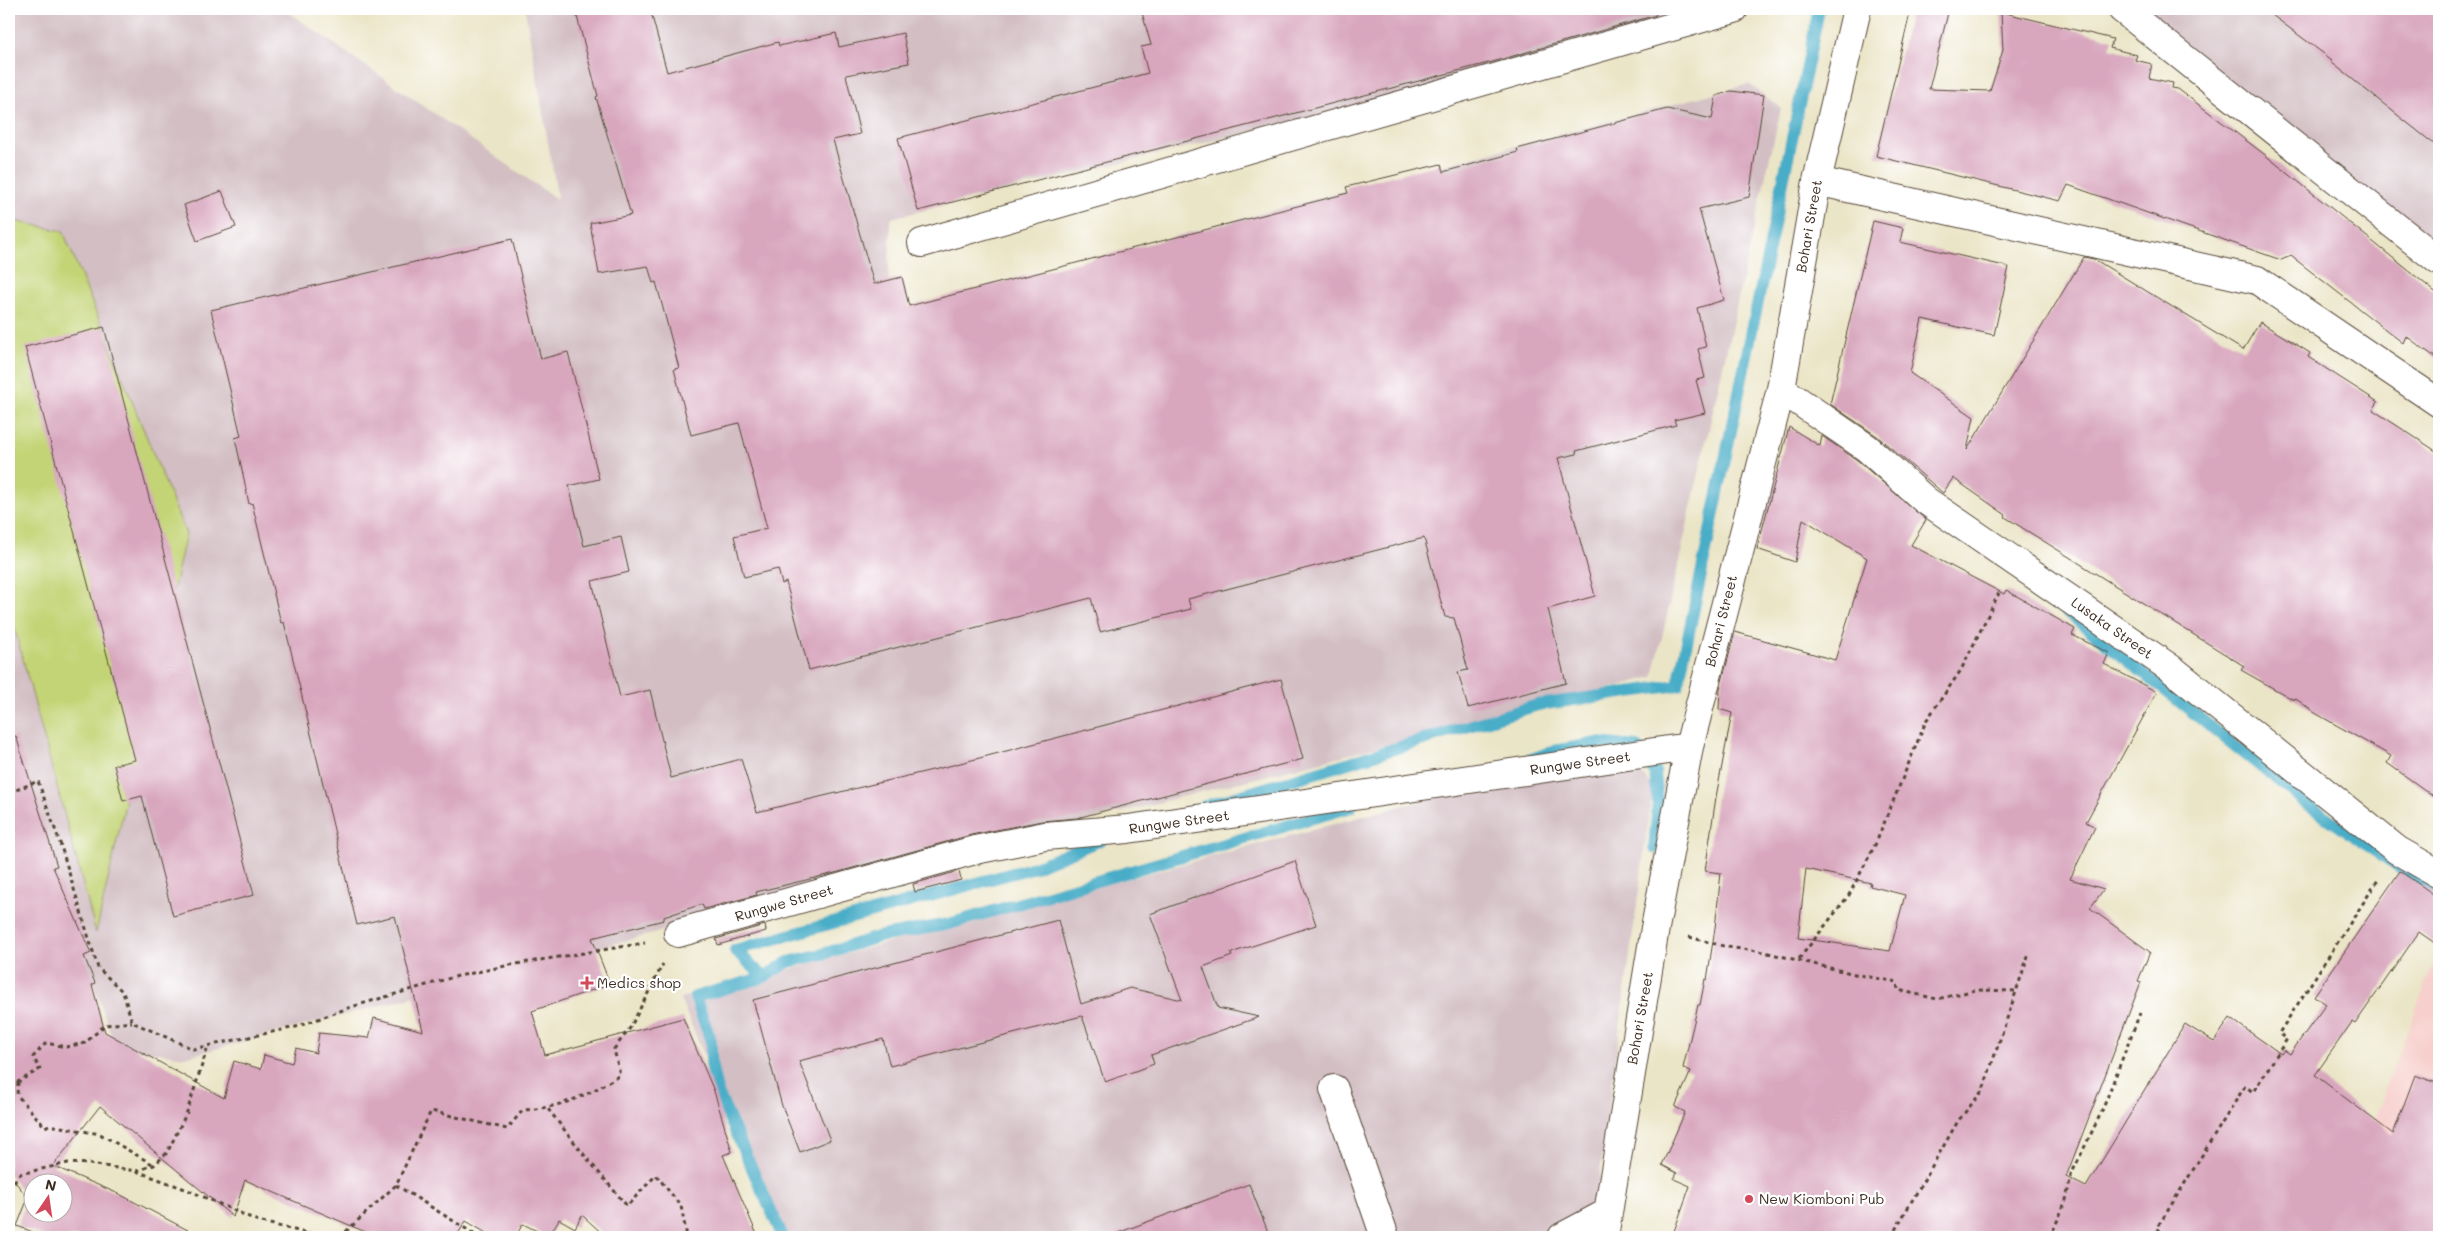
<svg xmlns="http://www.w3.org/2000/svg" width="2448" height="1246" viewBox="0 0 2448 1246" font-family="Mali,sans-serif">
  <rect width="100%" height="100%" fill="#fff"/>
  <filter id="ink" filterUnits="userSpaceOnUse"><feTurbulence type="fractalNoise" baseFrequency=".02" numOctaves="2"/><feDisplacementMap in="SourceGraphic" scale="10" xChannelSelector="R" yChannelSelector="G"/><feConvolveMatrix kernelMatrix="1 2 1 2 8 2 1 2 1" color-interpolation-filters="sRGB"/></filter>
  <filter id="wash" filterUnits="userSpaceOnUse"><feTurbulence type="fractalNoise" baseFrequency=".0096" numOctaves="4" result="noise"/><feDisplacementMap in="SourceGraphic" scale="20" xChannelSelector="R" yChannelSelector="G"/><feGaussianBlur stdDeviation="1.12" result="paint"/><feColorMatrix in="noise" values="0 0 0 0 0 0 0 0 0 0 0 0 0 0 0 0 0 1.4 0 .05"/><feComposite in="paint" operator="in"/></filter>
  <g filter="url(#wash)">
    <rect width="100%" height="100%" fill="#ebe5c7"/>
    <path fill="#f7d0cd" d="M2439,949V1237H2329Z"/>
    <path fill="#d2bec3" d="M9,9H284L558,200L525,9H1762L891,218L887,313L1749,84L1781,108L1653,677L920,863L185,1057L115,1046L25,790L9,794Z
      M2125,9H2439V255Z
      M1619,748L1653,787L1598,1187L1584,1237H781L680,998Z"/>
    <path fill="#c3d476" stroke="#7f7f4a" d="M9,220L63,231L186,534L96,933L9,607Z"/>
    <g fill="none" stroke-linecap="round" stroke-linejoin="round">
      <path stroke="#49adc8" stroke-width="12" d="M2067,612L2310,806L2439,894
        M1529,760L1554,751L1597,743L1637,747L1655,772L1658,804L1654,848
        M1203,807L1538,705L1678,685L1819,9
        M764,977L735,950L1035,867L1101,840
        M783,1237L717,1091L711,1063V1041L695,997L764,977L788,962L823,954L878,937L949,924L1351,807"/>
    </g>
    <g id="blocks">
      <path fill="#d8a6bd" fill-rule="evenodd" d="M575,9H650L667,72L778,42L779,46L836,33L839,47L903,33L909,63L846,75L860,134L833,140L874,284L902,277L909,306L1348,193L1346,187L1441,164L1443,172L1518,152L1517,149L1667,109L1712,119L1716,96L1731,91L1764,95L1749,197L1699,209L1724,300L1697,308L1706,347L1698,349L1705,378L1696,380L1705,413L1674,420L1676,425L1576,451L1577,454L1558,458L1595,596L1548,609L1566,683L1468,708L1458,672L1468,670L1454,618L1445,617L1424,538L1188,599L1191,609L1100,632L1091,598L809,670L786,582L782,584L778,569L744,577L734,536L767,528L739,423L691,435L674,369L679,368L656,282L653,283L648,266L599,274L590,223L631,215L596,97L598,96Z
        M1141,9H1655L1656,15L1492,62L918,211L898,138L1148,73L1141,47L1151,45Z
        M1911,9H1949L1929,89L1990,91L2003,50L2001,12L2113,39L2110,48L2137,55L2135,60L2152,64L2149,78L2173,83L2172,88L2178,89L2264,154L2439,295V360L2406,336L2403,343L2291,256L2281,260L2068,185L2060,201L1876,156Z
        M2264,9H2439V148L2331,62L2332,60Z
        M222,191L236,227L197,241L184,205Z
        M1873,221L1903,228L1900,242L2009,267L1994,335L1922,319L1910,373L1974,417L1967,450L2084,257L2094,259L2243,350L2260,322L2310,353L2308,357L2378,402L2373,410L2439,453V800L2387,763L2391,756L2315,713L2295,698L2294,700L2241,670L2244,666L2005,517L2006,515L1953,478L1943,493L1877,436L1830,404Z
        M512,239L541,359L568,352L599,479L569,486L584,546L621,537L629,572L592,581L620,697L650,690L671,778L741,759L757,812L949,766L1281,679L1303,759L1077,818L1042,821L971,835L835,873L756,892L757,895L704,909L702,904L664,917V920L592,938L610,984L532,1011L545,1055L683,1018L714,1091L732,1152L723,1155L758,1237H606L582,1215L575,1228L559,1219L549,1237L523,1224L515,1237H493L466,1221L456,1237H377L245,1180L233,1217L100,1106L53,1166L119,1194L201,1237H46L17,1226L28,1198L9,1174V737L16,736L57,866L53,867L91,953L84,956L95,983L92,985L105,1032L224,1098L234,1061L261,1069L264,1055L292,1063L296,1048L316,1053L319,1033L369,1038L374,1018L423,1031L395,916L357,925L284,622L281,623L252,503L249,504L244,479L235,438L241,436L211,310ZM32,1184H62V1214H32Z
        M104,327L254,895L173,916L142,796L123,801L114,765L135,760L25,347Z
        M1789,427L1820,446L1822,436L1857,460L1926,520L1911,545L2004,594L2006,590L2075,629L2072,635L2109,653L2104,664L2157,692L2086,822L2095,827L2070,879L2104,889L2090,908L2150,952L2138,981L2141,982L2066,1177L2086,1187L2185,1024L2214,1042L2230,1018L2281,1054L2284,1050L2290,1054L2326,1004L2314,996L2400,871L2439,898V946L2419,932L2355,1024L2352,1022L2315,1075L2393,1134L2415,1075L2439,1084V1237H1672L1690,1186L1674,1179L1677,1173L1662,1165L1685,1112L1675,1107L1691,1071L1683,1068L1698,1005H1700L1705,979L1707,980L1715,928L1721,873L1705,871L1716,797L1732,713L1719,709L1720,689L1735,632L1835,660L1867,558L1803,519L1795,562L1757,549ZM1806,869L1871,883L1870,886L1905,895L1890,951L1798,938Z
        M1295,861L1316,925L1231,953L1232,956L1203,967L1218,1008L1259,1017L1151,1055L1154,1064L1105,1082L1082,1016L890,1066L883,1039L799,1061L830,1140L800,1152L782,1106L753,1000L1058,920L1081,1004L1130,988L1182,1000L1150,914Z
        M959,871L961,880L915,892L913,884Z
        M765,925L766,931L718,945L716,939Z
        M1249,1184L1270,1237H1116L1115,1234Z"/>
    </g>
  </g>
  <g filter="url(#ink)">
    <use href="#blocks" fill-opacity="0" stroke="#554637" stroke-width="1"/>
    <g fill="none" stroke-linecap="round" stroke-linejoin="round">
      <defs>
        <path id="minor" d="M2122,9L2439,261
          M1817,181L2257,280L2439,403
          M922,243L1734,9
          M1781,389L1867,448L1925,500L2173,670L2397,850L2439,874
          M678,933L975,850L1045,836L1128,829L1689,747
          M1334,1089L1385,1237
          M1562,1237L1607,1213
          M1604,1237L1655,928L1689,747L1781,389L1817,181L1857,9"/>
      </defs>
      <use href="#minor" stroke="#554637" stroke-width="30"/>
      <path stroke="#554637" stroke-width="3" stroke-dasharray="4 4" stroke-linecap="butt" d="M9,793L38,781L60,843L98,968L123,992L132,1022L193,1049L296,1027L351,1007L454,977L510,965L645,943
        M1689,937L1727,947L1764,952L1859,975L1897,982L1898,990L1937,999L1976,990L2017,991
        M1799,959L1849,895L1876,843L1926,721L1961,670L1999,593
        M9,1080L18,1082L40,1069L33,1057L46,1043L66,1047L85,1043L105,1025L132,1022
        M18,1082L17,1095L45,1127L49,1125L100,1134L154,1165
        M548,1109L585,1156L627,1206L656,1175L681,1206L687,1237
        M136,1171L188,1190L258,1221L322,1237
        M396,1185L479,1237
        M9,1188L20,1174L68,1163L90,1164L136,1171L154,1165L167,1153L187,1112L208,1046
        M340,1237L396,1185L431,1111L507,1129L523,1110C562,1108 588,1095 620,1075L614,1049L630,1028L663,964
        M1891,1237L1958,1121L1983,1090L2028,956
        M2053,1237L2051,1236L2066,1200L2071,1175L2102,1111L2140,1013
        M2166,1237L2157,1228L2245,1086L2253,1092L2287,1039L2279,1033L2378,880"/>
      <use href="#minor" stroke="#fff" stroke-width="28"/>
    </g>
  </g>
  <g fill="#d1495b" stroke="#fff" stroke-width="2">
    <path d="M584.5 975.5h5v5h5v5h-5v5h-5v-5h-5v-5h5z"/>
    <circle cx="1749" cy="1199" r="5"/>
  </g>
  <g text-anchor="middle" stroke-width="4.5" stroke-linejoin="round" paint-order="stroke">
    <g font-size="14" fill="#3b2a1e" stroke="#fff">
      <text transform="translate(1809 226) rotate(-80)" y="5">Bohari Street</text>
      <text transform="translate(1721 621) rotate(-76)" y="5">Bohari Street</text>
      <text transform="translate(2112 628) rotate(35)" y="5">Lusaka Street</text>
      <text transform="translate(1580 763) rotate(-8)" y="5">Rungwe Street</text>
      <text transform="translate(1179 822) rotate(-8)" y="5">Rungwe Street</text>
      <text transform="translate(784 903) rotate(-16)" y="5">Rungwe Street</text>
      <text transform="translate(1640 1018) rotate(-80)" y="5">Bohari Street</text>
    </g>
    <g font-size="14" fill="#3b2a1e" stroke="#fff" text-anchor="start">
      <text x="597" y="988">Medics shop</text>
      <text x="1759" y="1204">New Kiomboni Pub</text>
    </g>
  </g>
  <rect width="2448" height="1246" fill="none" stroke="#fff" stroke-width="30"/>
  <g transform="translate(48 1198) rotate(13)"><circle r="24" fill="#ffffff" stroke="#b1aaa5"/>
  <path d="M0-4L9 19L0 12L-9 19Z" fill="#d1495b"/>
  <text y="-8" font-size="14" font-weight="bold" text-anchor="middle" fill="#3b2a1e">N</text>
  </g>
</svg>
